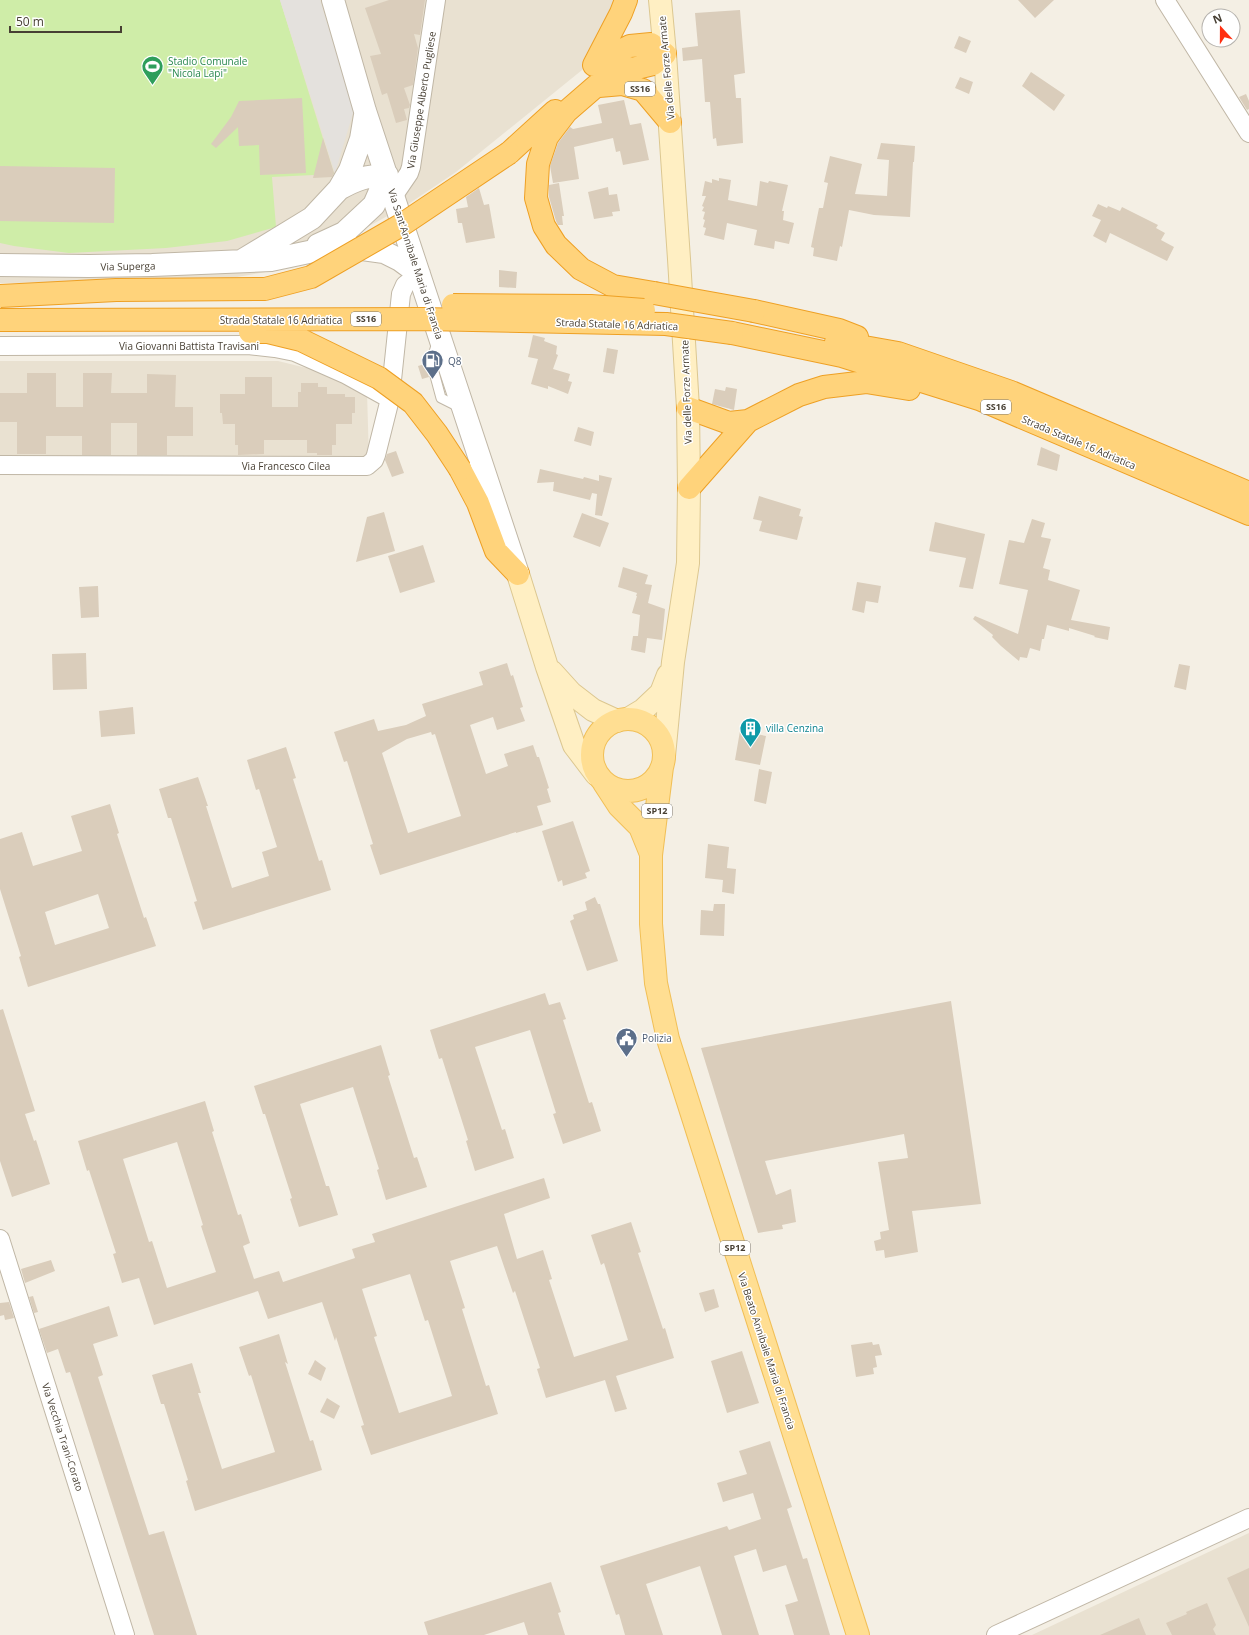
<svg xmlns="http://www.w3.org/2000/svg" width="1249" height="1635" viewBox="0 0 1249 1635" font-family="'Open Sans',sans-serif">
  <rect width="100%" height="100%" fill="#f4efe4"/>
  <path fill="#e9e1d1" d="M0,0H629L587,66L456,172L404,207L294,267L214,281L0,283Z
    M0,361H278L323,372L367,392L369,460L0,462Z
    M1249,1533V1635H1032Z"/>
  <path fill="#cfeda8" d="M0,0H280L334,174L272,177L276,227L227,241L166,248L69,253L14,246L0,243Z"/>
  <path fill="#e4e1dd" d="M280,0H320L354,110L335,173Z"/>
  <path fill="#dacdbb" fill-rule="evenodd" d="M389,0H425L420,35L414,34L418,48L413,85L404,88L410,105L409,108L404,109L407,120L396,123L387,93L382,95L370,56L381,54L365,8Z
    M1018,0H1054L1035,18Z
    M740,10L745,73L734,75L736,98H741L743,143L717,146L716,138L713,139L710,102H705L702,59L683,61L682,48L698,46L695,13Z
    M959,36L971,41L966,53L954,48Z
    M1031,72L1065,95L1054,111L1022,86Z
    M960,77L973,82L969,94L955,88Z
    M1246,94L1249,101V109L1247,110L1239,97Z
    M302,98L306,173L260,175L259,145L239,146L238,127L216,148L211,144L231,117L239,101Z
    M624,100L630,125L641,123L649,160L623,165L620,151L616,152L613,138L574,147L579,179L553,183L550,166L558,143L570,127L573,129L602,123L598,105Z
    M323,138L334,173L332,177L313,178Z
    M881,143L915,146L914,162H913L910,217L874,215L849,210L842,247L840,246L837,261L813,256L814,248L811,247L819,208H823L828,183L824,182L830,156L862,164L855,194L887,196L889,160L877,159Z
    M0,166L115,168L114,223L0,221Z
    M719,178L731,180L728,200L757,206L760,181L768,183L769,181L788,185L782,211H784L783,220L794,223L789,244L775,241L774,249L754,245L757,230L727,223L724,240L704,235L706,228L703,227L705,220L703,219L705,212L702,211L704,207L702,206L706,196H702L705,181L712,183V179L719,181Z
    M559,183L564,216H562L563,225H558L556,221L549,197V185Z
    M608,187L609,195L617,194L620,211L612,212L613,216L594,219L588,192Z
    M479,188L484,205L489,204L495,238L466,243L462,223H458L456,209L468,207L466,197Z
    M1098,204L1107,208L1108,206L1120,211L1122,207L1158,225L1156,228L1165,233L1161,240L1174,247L1167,261L1110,233L1106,243L1093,236L1101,220L1092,216Z
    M499,270L517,272L516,288L499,287Z
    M533,335L545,338L544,341L557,346L556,354L558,355L553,369L570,374L568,381L572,382L568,394L548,386V389L531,384L538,359L528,357Z
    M607,348L618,350L614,374L603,372Z
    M425,364L429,377L422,379L418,366Z
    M27,373H56V407H83V373H112L111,393H147V374L176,375L175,407H193V436H167V455H137V423H111V455H82V436H46V454H17V422H0V393H27Z
    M245,377H272V407H298V392H301V383H318V387H327V394H345V397H355V413H352V424H336V445H332V455H317V453H307V440H264V454L238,455V445H235V424H223L222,413H220V394H245Z
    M726,387L737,389L734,410L712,404L715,389L725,391Z
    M578,427L594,432L591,446L574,441Z
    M1041,447L1060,455L1057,471L1037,465Z
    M396,451L404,473L392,477L385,460L387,454Z
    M540,469L583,479L584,477L599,481V475L612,478L602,516L595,515L597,494L592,493L590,500L553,491L554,482L537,483Z
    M759,496L801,509L799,516L803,517L797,540L759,531L762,521L753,519Z
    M384,512L395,551L356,562L367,517Z
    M582,513L609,523L600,547L573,537Z
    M1032,519L1045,523L1041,537L1051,539L1043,568L1050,570L1048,580L1080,590L1071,620L1110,627L1108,640L1094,637L1095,636L1069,628V631L1047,625L1044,639H1042L1040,651L1030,648L1027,658L1020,657L1019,661L1001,646L992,637L993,635L973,619L975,616L1018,634L1028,590L999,584L1009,540L1024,543Z
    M935,522L985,534L973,589L959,587L966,558L929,551Z
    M423,545L435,582L400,593L388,556Z
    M623,567L648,575L645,584L652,585L648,603L665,609L662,640L647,638L645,653L631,650L633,636H638L640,615L632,613L637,596H636L637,593L618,587Z
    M857,582L881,586L878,603L866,601L864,613L852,610Z
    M98,586L99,617L81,618L79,587Z
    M86,653L87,689L53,690L52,654Z
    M507,663L511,676L513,675L523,707L520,708L525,721L497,730L493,717L470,725L486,774L508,766L504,754L533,745L537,757H539L549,788L547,789L551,802L537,806L543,825L516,833V832L380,875L370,845L373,844L347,761L344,762L334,732L374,719L378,731L406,725L426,716L422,704L483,685L479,672ZM431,732L432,735L435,734L461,816L408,833L382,753L407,739Z
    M1179,664L1190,666L1186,690L1174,687Z
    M133,707L135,734L101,737L99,711Z
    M740,731L766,736L760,765L735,760Z
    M286,747L296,778L293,779L319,861L322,860L331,890L203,930L194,902L197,901L171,818H168L159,789L198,777L208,806H206L232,888L269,876L262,852L277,847L259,789L256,790L247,760Z
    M759,769L772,772L766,804L754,801Z
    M110,804L119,833L117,834L144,918L146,917L156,946L28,987L19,957L21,956L0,889V839L22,832L33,866L82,851L71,816ZM98,894L109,928L55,945L45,912Z
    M573,821L590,871L585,873L587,878L563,886L562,880L558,882L542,831Z
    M708,844L729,847L727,868L736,869L734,894L722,892L723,880L705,878Z
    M595,897L598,904H600L618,961L587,971L570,921L574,919L573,915L587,910L585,902Z
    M714,904H725L724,936L700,935L701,910L713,911Z
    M545,993L549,1005L560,1002L566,1019L563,1020L589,1103L592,1102L601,1131L563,1144L553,1114L556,1113L530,1030L475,1047L502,1130L505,1129L514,1158L475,1171L466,1141L468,1140L442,1058L439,1059L430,1030Z
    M951,1001L981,1204L912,1211L918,1252L885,1258L884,1250L876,1251L874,1241L881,1239L880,1232L889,1230L878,1162L908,1158L904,1134L765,1161L776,1195L791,1189L796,1222L782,1225L783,1229L758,1233L701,1048Z
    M3,1009L35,1111L25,1114L34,1141L36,1140L50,1184L12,1197L0,1161V1010Z
    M381,1045L390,1075L388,1076L414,1158L417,1157L427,1187L386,1200L377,1170L379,1169L353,1087L300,1104L326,1186H329L338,1215L299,1227L290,1199L292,1198L265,1114H263L254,1086Z
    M205,1101L214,1131L212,1132L238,1215L241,1214L250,1243L243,1246L254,1279L279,1271L283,1282L355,1258L352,1249L375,1242L372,1234L544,1178L550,1198L504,1214L517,1259L543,1250L552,1279L549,1280L574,1357L628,1340L604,1263L601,1265L591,1235L631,1222L641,1252L638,1253L663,1329L665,1328L674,1358L616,1376L627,1409L615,1412L605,1380L546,1398L537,1369L540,1368L515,1291L513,1293L497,1246L450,1261L465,1308L462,1309L486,1386L489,1385L498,1414L371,1455L361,1426L364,1425L336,1337L335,1341L322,1302L268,1319L258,1291L154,1325L139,1278L122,1283L113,1254L116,1253L89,1170L87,1171L78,1141ZM177,1142L203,1225L201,1226L216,1272L167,1288L152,1241L149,1242L123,1159ZM410,1274L425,1321L428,1320L452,1396L399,1413L374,1337L377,1336L362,1289Z
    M51,1260L55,1271L25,1283L21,1269Z
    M714,1289L719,1307L705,1312L699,1293Z
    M33,1296L38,1312L34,1313L29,1297Z
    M9,1302L14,1318L5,1320L4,1315L0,1316V1303Z
    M109,1306L118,1336L93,1344L103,1375L98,1377L149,1535L164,1531L197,1635H154L70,1372L66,1373L58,1349L47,1353L39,1329Z
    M279,1334L288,1364L285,1362L310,1441L313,1440L322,1470L195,1511L186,1481L188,1480L164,1404H161L152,1375L192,1363L201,1393H198L222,1469L275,1452L251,1375L249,1376L239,1347Z
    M872,1342L873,1345L879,1344L882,1355L875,1356L877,1367L873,1368L874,1374L856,1377L851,1345Z
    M742,1351L759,1403L727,1413L711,1361Z
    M315,1360L326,1368L321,1381L308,1374Z
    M327,1398L340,1406L334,1419L320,1412Z
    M770,1441L792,1507L787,1509L803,1559L807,1558L830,1635H794L785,1605L798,1601L786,1565L763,1572L756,1549L734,1556L759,1635H722L700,1566L646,1584L663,1635H625L619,1614L616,1615L600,1566L727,1526L729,1530L761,1519L753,1493L723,1502L717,1483L747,1474L739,1451Z
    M1249,1568V1627L1227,1578Z
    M551,1582L561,1612L558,1613L565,1635H528L524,1622L484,1635H428L424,1622Z
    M1207,1603L1216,1625L1213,1629L1216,1635H1172L1166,1623L1187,1614L1186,1612Z
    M1139,1618L1146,1635H1100Z"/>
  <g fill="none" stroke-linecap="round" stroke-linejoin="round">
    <defs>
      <path id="service" d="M437,343L431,361L441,398L461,408"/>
      <path id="minor" d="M1165,0L1249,133
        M394,195L409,173L411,167L436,0
        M0,346L248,345L275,348L295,352L345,374L390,399
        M0,465L367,466L374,460L376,455L390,399L401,294L405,285L419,274
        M0,1239L125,1635
        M996,1635L1249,1518"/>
      <path id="tertiary" d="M333,0L365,111L518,574
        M339,189C357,179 366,176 387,175
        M318,245L344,233L374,205L387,175
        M243,260L312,218L339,189L350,170L361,139L365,115
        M0,265L89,266L152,265L271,260L323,249L348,247L384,252L400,260L419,274"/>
      <path id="secondary" d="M660,0L665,54L679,259L688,408L689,488L688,563L673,662L664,756
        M518,574L547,667L574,745L596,774
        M552,672L571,693L593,710L617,721
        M628,719L643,710L661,693L668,675"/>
      <path id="primary" d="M592 755a36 36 0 1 1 72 0a36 36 0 1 1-72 0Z
        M662,767L651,855V924L656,983L668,1039L858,1635
        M604,783L619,806L640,827L651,854"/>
      <path id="trunk" d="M596,63L630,46L651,44L665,54L653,64L616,73L596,86L566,112L547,137L538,164L536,198L544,226L556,245L581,269L613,286L654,293
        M594,65L621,13L626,0
        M599,86L622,84L643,90L670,122
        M509,153L555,111
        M754,311L839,330L857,337
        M732,333L842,356L979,399L1249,514
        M836,342L898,353L1011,392L1249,493
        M688,408L729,423L748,421
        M460,469L478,503L496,551L518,574
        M689,488L748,421L799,395L824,387L866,382L909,389"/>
    </defs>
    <use href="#service" stroke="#c0b7a6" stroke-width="11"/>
    <use href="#minor" stroke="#c0b7a6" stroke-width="20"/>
    <use href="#tertiary" stroke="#c0b7a6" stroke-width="24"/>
    <use href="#secondary" stroke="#dcc790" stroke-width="24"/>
    <use href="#primary" stroke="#f1bf56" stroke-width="24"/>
    <use href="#trunk" stroke="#eea024" stroke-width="24"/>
    <use href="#service" stroke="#fff" stroke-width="9"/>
    <use href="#minor" stroke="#fff" stroke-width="18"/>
    <use href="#tertiary" stroke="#fff" stroke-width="22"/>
    <use href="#secondary" stroke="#ffefc3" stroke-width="22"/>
    <use href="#primary" stroke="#ffde92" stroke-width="22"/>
    <use href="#trunk" stroke="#ffd37b" stroke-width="22"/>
    <defs>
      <path id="trunk-bridge" d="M654,293L754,311
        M0,296L116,290L265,289L311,277L403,224L509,153
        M453,305L591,306L644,310
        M0,320L423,319L666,324L732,333
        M250,332H268L301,340L379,378L413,403L437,434L460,469"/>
    </defs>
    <use href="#trunk-bridge" stroke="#eea024" stroke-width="24" stroke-linecap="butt"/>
    <use href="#trunk-bridge" stroke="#ffd37b" stroke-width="22"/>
  </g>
  <defs>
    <symbol id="stadium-pin" viewBox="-11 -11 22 30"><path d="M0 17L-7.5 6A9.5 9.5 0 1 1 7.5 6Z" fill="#2e9e5b" stroke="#fff"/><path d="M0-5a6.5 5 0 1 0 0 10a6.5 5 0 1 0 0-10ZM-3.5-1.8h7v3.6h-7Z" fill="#fff"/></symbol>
    <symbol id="fuel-pin" viewBox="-11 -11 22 30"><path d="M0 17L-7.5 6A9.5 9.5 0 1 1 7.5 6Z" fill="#5c6f8a" stroke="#fff"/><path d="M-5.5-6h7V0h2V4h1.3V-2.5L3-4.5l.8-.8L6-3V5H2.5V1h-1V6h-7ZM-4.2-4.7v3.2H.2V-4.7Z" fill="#fff"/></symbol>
    <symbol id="building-pin" viewBox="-11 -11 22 30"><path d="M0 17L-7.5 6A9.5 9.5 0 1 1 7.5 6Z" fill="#0f9aa8" stroke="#fff"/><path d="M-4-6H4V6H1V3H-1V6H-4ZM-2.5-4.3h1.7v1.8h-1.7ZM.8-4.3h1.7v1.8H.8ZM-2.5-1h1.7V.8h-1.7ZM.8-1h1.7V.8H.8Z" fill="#fff"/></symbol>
    <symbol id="civic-pin" viewBox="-11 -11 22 30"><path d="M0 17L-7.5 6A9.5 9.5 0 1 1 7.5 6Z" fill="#5c6f8a" stroke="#fff"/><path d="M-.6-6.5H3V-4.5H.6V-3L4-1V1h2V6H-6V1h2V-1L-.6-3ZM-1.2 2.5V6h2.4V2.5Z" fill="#fff"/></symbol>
  </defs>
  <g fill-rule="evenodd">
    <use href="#stadium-pin" x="140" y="54" width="25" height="34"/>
    <use href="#fuel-pin" x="420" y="348" width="25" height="34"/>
    <use href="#building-pin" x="738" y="716" width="25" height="34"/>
    <use href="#civic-pin" x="614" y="1026" width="25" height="34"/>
  </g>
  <g text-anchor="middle" stroke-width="3" stroke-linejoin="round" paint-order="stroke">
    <g fill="#fff" stroke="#7e7970" stroke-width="1">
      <rect x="625" y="82" width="30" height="14" rx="3"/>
      <rect x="351" y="312" width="30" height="14" rx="3"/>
      <rect x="981" y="400" width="30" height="14" rx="3"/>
      <rect x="642" y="804" width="30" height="14" rx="3"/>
      <rect x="720" y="1241" width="30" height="14" rx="3"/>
    </g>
    <g font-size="9" font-weight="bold" fill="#473f33">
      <text x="640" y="92">SS16</text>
      <text x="366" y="322">SS16</text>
      <text x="996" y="410">SS16</text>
      <text x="657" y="814">SP12</text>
      <text x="735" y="1251">SP12</text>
    </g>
    <g font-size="10" fill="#27864d" stroke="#fff" text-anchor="start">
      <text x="168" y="65">Stadio Comunale<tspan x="168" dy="12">"Nicola Lapi"</tspan></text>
    </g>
    <g font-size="10" fill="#473f33" stroke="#fff">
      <text transform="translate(666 68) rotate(-95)" y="4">Via delle Forze Armate</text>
      <text transform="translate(421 100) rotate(-81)" y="4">Via Giuseppe Alberto Pugliese</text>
      <text transform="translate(416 264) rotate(72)" y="4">Via Sant'Annibale Maria di Francia</text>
      <text transform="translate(128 266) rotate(-1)" y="4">Via Superga</text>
      <text x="281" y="324">Strada Statale 16 Adriatica</text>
      <text transform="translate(617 324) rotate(2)" y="4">Strada Statale 16 Adriatica</text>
      <text x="189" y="350">Via Giovanni Battista Travisani</text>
      <text transform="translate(686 392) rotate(-92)" y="4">Via delle Forze Armate</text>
      <text transform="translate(1079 442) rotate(23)" y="4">Strada Statale 16 Adriatica</text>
      <text x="286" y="470">Via Francesco Cilea</text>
      <text transform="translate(767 1351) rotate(72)" y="4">Via Beato Annibale Maria di Francia</text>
      <text transform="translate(63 1437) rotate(72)" y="4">Via Vecchia Trani-Corato</text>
    </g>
    <g font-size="10" fill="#4e5e75" stroke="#fff" text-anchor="start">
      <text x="448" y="365">Q8</text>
      <text x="642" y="1042">Polizia</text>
    </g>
    <g font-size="10" fill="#0d838f" stroke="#fff" text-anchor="start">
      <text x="766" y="732">villa Cenzina</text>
    </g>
  </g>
  <g transform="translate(1221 28) rotate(339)"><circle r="19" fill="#ffffff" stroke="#b5b2ad"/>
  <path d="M0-3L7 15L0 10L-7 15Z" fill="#ff2f10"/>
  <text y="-6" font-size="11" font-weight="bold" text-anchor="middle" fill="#473f33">N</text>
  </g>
  <path d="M10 26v6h111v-6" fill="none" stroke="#473f33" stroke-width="2"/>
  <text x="16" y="26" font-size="12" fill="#473f33" stroke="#ffffff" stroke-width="3" paint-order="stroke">50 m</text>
</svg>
